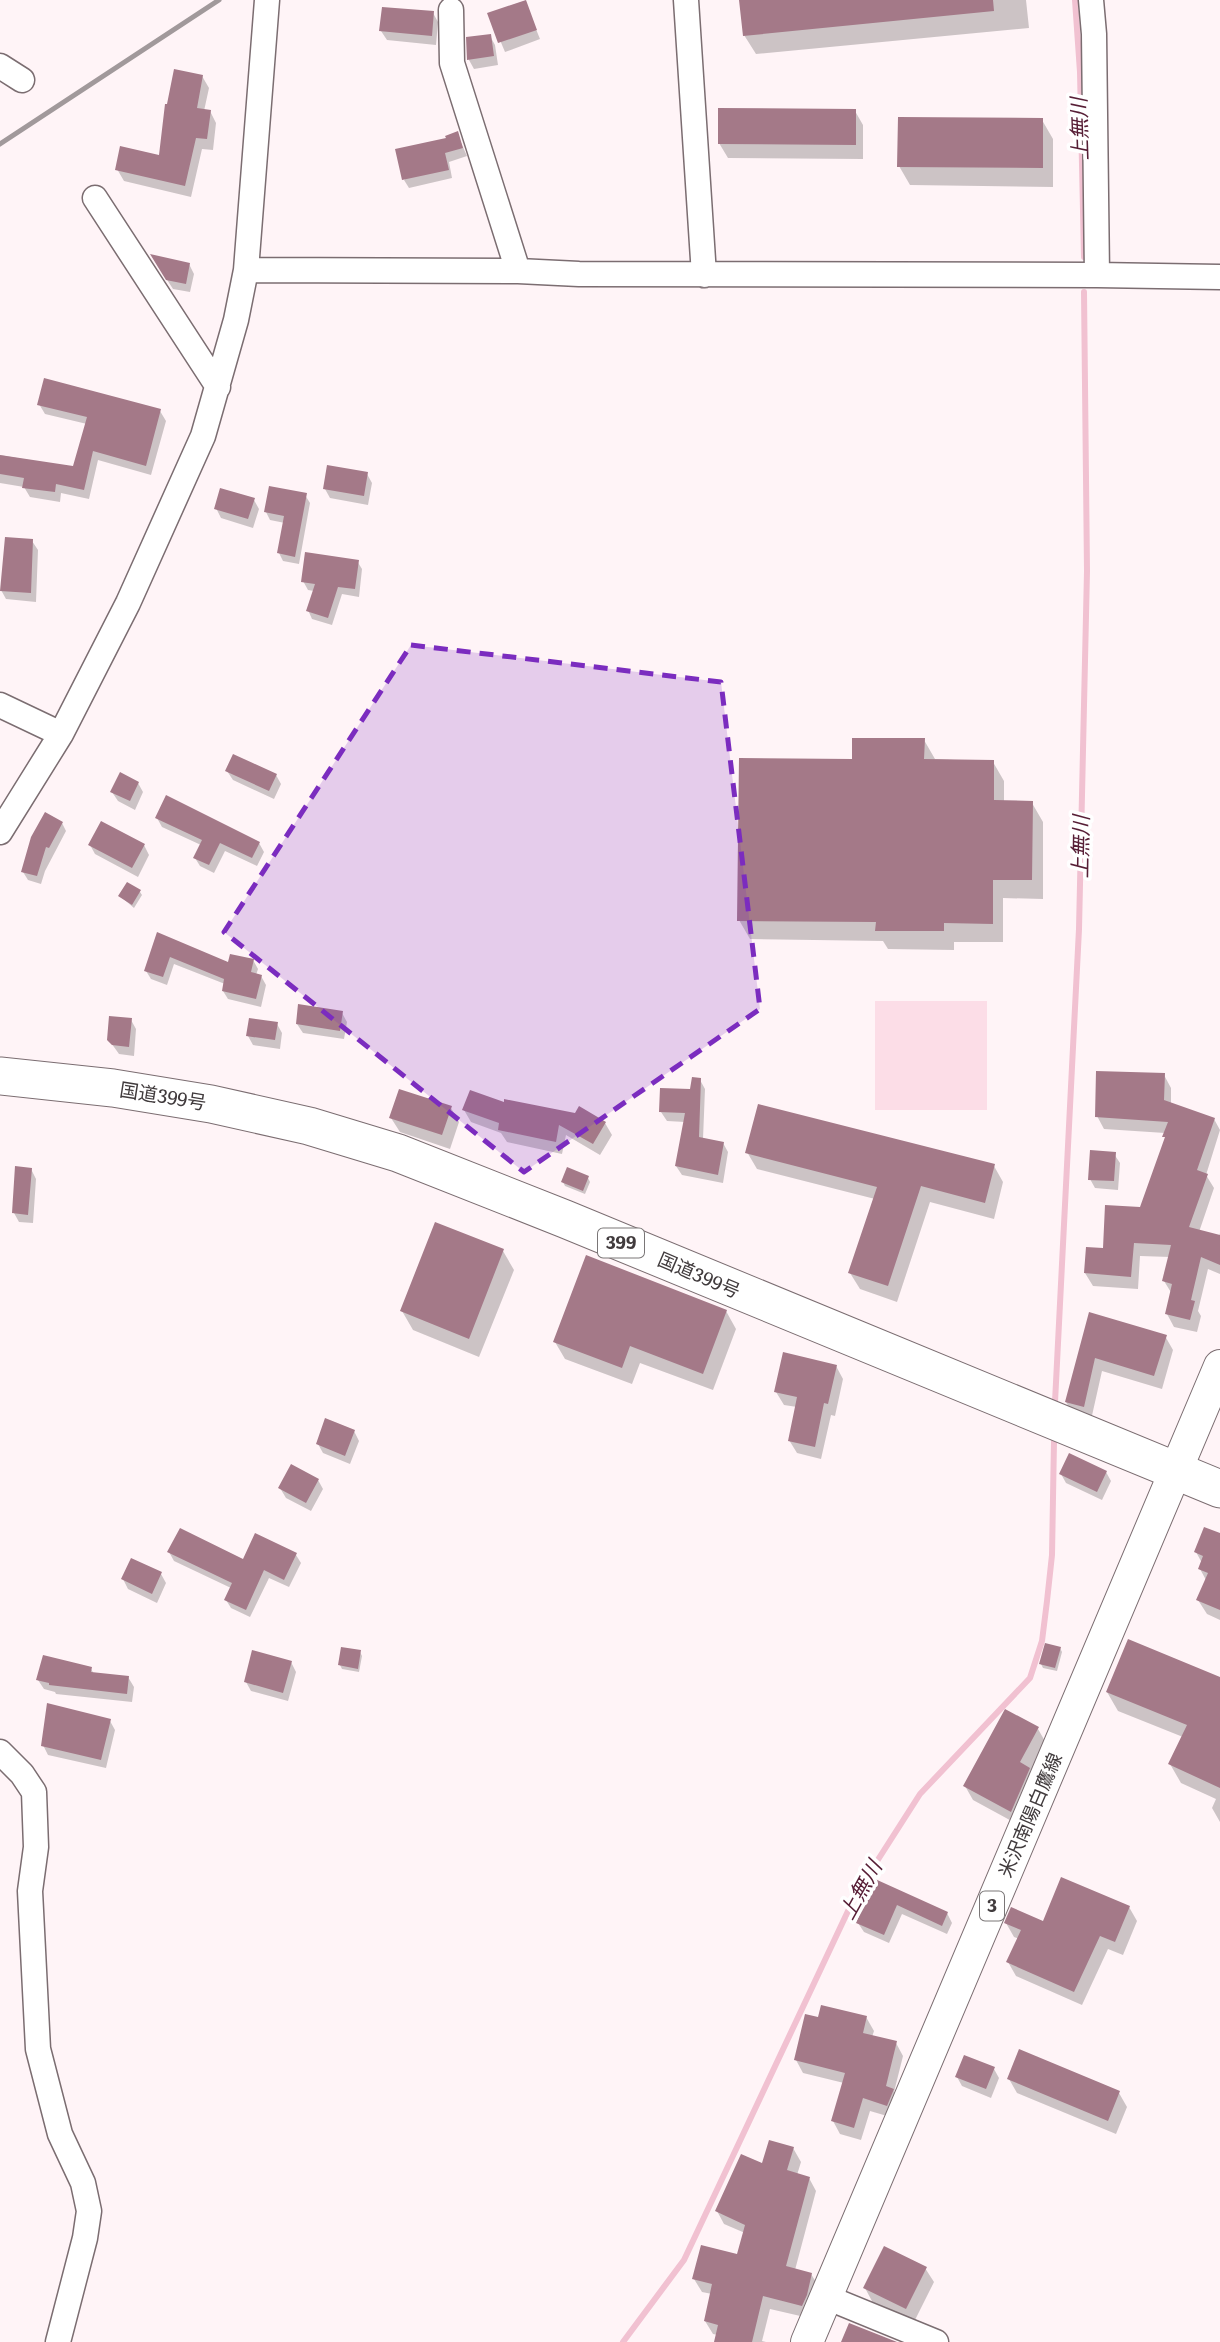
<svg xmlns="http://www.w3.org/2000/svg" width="1220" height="2342" viewBox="0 0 1220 2342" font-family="Literata,'Noto Sans JP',serif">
  <rect width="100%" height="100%" fill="#fff4f7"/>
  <path fill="#fcdde7" d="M875,1001H987V1110H875Z"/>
  <path fill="#0003" d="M741,0H1026L1029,28L756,54L744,35Z
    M525,2L540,39L505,52L489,14Z
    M433,13L438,22L436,45L387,40L381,31Z
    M490,36L495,45L498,65L474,69L469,60L468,39Z
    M202,76L209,88L204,111H210L216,123L213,150L202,149L191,197L124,181L117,169L161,158Z
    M855,111L863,125V159L728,158L719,143Z
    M1042,120L1053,139V187L910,185L899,166Z
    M457,134L467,156L449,162L452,178L409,188L404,180L448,139Z
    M153,258L189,264L194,274L190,292L173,289Z
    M39,404L160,411L166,421L151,475L98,460L89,499L61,493L60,502L30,497L24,487L0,483V455L74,468L87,424L45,414Z
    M367,474L372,483L368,505L330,498L325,489Z
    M305,495L310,503L299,564L283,561L279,553L285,523L270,520L266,512Z
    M254,500L259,509L253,528L221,518L216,508Z
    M32,541L38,550L36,602L6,599L1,590Z
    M357,561L362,569L359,597L342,594L332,625L312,619L308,610L314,591L308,590L303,581Z
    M924,740L935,759L993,762L1004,781V802L1032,803L1043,822V899L1003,898V942H954V950L888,949L883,941L750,939L739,920L854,761Z
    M227,771L276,775L281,784L274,799L233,780Z
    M138,783L143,792L135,810L118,801L112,792Z
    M157,818L259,843L264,852L257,866L225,851L214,873L200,866L195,858L201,845L162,827Z
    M62,823L66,831L45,871L41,884L28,880L23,872Z
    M90,845H144L149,855L138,877L95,854Z
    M140,892L142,895L134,908L120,896Z
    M158,934L229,965L253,960L258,969L256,975L261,976L266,985L261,1007L228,999L223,991L225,984L174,964L167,985L151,979L146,971Z
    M342,1013L347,1022L344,1039L303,1033L297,1024Z
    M131,1020L136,1029L134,1056L119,1054L109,1040Z
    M277,1024L282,1033L280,1049L253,1045L248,1036Z
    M1164,1075L1171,1088V1105L1214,1119L1220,1130L1206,1175L1214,1188L1199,1232L1219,1237L1220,1233V1274L1208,1269L1198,1311L1201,1316L1197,1332L1174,1327L1167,1314L1172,1294L1164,1281L1170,1257L1140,1256L1138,1289L1093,1286L1085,1273L1141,1209L1166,1139L1165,1133L1104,1129L1097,1116Z
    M700,1080L705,1089L703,1139L723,1143L728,1152L723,1183L682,1175L676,1166L685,1122L667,1121L661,1112L691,1091Z
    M505,1105L605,1123L612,1135L600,1155L566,1135L562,1154L507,1142L501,1133L471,1122L464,1110Z
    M451,1108L459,1122L450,1149L400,1132L391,1118Z
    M747,1152L994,1166L1003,1182L994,1219L930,1202L897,1302L860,1289L850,1273L875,1199L757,1169Z
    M1114,1154L1120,1163L1118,1190L1095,1188L1090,1179Z
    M31,1169L36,1179L33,1223L19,1222L14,1213Z
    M588,1178L590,1182L585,1194L565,1186L563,1182Z
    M503,1251L514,1270L479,1357L413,1330L402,1311Z
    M726,1311L736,1329L713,1390L640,1363L632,1384L565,1359L555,1342Z
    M1091,1314L1165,1336L1173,1350L1162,1389L1102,1371L1091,1420L1074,1416L1066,1402Z
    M836,1366L843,1379L835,1416L831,1415L821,1459L797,1453L789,1440L797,1407L784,1405L776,1392Z
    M354,1431L359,1441L350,1464L323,1453L318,1444Z
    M1106,1472L1111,1481L1102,1500L1066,1483L1061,1474Z
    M318,1480L323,1489L311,1511L286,1498L280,1488Z
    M1220,1535V1620L1207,1614L1198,1600L1206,1580L1200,1569L1202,1563L1196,1552Z
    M169,1552L244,1561L296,1555L301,1563L289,1587L269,1578L250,1617L231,1608L226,1600L231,1588L174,1561Z
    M161,1574L166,1583L157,1603L128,1589L123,1579Z
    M1060,1648L1062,1652L1057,1671L1043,1668L1041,1664Z
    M360,1652L362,1656L359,1672L342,1669L340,1665Z
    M291,1662L296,1672L288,1701L251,1691L246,1682Z
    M91,1669L94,1674L128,1677L134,1687L132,1702L56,1694L55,1692L44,1689L38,1680Z
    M1220,1679V1822L1212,1808L1216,1799L1181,1783L1170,1764L1183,1737L1118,1711L1107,1692Z
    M110,1721L115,1730L106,1768L48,1755L43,1745Z
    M1038,1729L1046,1743L1030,1772L1037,1783L1019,1825L973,1800L965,1786Z
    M876,1882L947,1913L952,1923L947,1934L902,1914L889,1943L864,1932L858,1923Z
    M1129,1907L1137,1921L1123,1955L1108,1949L1082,2005L1016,1976L1008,1962L1019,1939L1014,1937L1006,1923H1044Z
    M866,2017L874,2031L872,2037L896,2043L903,2056L894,2092L901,2104L894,2118L870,2111L861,2140L840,2134L833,2121L844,2083L803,2073L796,2060L819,2019Z
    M994,2069L999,2078L991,2098L962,2086L957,2077Z
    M1009,2079L1119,2093L1127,2107L1116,2134L1017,2093Z
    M793,2148L801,2162L797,2175L809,2178L816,2191L795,2270L811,2274L819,2287L809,2318L770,2309L762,2341L766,2342H716L718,2335L713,2334L705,2321L712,2294L702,2292L694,2279L738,2256L745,2233L724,2224L717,2211L763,2165Z
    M925,2268L934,2282L914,2322L873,2303L865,2288Z"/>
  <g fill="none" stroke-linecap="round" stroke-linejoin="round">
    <path stroke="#f1c1d1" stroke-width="6" d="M1075,0L1080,72L1084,257
      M1055,1402L1079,929L1087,571L1084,292
      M623,2342L684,2260L856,1894L920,1794L1030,1678L1042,1641L1047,1601L1052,1555L1054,1441"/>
  </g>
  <path fill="#a47988" d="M526,0L537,30L498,43L487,13Z
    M739,0H993L994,11L743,36Z
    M382,7L434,11L432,36L379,31Z
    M491,34L494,56L467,60L466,37Z
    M174,69L203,75L197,108L211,110L207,139L196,138L185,186L115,170L120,146L159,155L165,104H167Z
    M718,108L856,109V145L718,144Z
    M898,117L1043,118V168L897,167Z
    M458,131L463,148L445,153L449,170L402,180L395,149L446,138L445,136Z
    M150,254L190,263L186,284L166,280Z
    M44,378L161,409L146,466L93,451L84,490L56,484L55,492L22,488L24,478L0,474V455L73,466L87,417L37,405Z
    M327,465L368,472L364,496L323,489Z
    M269,486L307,493L295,557L277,553L284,516L264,512Z
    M220,488L255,498L248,519L214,509Z
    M5,537L33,539L31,593L0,591Z
    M305,552L359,560L355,589L338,587L328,618L306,611L315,584L301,582Z
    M852,738H925L924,759L994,760V800L1033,801L1032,880H993V924L944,923V931H875L876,922L737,921L739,758L852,759Z
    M233,754L277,774L269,791L225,771Z
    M120,772L139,782L130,801L110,792Z
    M166,795L260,842L252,858L220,843L209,865L193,858L202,840L155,818Z
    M45,812L63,822L49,848L46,847L37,876L21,872L31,837Z
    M101,821L145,844L132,868L88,845Z
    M127,882L141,890L132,905L118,896Z
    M157,932L228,962L230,954L254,959L251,972L262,975L256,999L222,991L224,979L170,957L163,977L144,971Z
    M298,1004L343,1011L340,1031L296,1024Z
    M109,1016L132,1018L129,1047L112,1045L107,1040Z
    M249,1018L278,1022L275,1040L246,1036Z
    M1096,1071L1165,1073L1164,1100L1215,1118L1197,1170L1208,1174L1189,1227L1220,1235V1265L1201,1257L1191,1300L1195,1301L1190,1320L1165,1314L1172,1284L1162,1281L1171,1245L1134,1243L1131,1277L1084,1273L1086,1247L1103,1248L1105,1205L1140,1207L1165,1137H1162L1168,1122L1095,1117Z
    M692,1077L701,1078L699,1137L724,1142L718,1175L675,1166L685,1113L659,1112L660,1088L690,1089Z
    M399,1089L452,1106L442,1135L389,1118Z
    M470,1090L504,1102V1099L575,1113L579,1106L606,1122L593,1144L559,1125L556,1142L498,1130L499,1123L462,1110Z
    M758,1104L995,1164L985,1203L921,1186L888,1286L848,1273L877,1187L745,1153Z
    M1090,1150L1116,1152L1114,1181L1088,1180Z
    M15,1166L32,1168L28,1215L12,1213Z
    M567,1167L589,1176L583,1191L561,1182Z
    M435,1222L504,1249L469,1339L400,1311Z
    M586,1255L727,1310L703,1374L630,1346L622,1368L553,1342Z
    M1089,1312L1167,1335L1154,1376L1095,1358L1084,1407L1065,1402Z
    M783,1352L837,1365L828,1404L824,1403L815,1447L788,1441L797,1397L774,1392Z
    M325,1418L355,1430L345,1456L316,1444Z
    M1069,1453L1107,1471L1097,1492L1059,1474Z
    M291,1464L319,1479L306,1503L278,1488Z
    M1204,1527L1220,1533V1610L1196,1600L1208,1573L1198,1569L1203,1556L1194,1552Z
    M180,1528L243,1559L255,1533L297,1553L284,1580L264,1570L246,1610L224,1600L232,1583L167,1552Z
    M131,1558L162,1572L152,1594L121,1579Z
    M1128,1639L1220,1677V1788L1168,1764L1187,1725L1106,1692Z
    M1045,1643L1061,1647L1055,1668L1039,1664Z
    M341,1647L361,1650L358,1669L338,1665Z
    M252,1650L292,1661L283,1693L244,1682Z
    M43,1655L92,1667L91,1672L129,1676L127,1694L49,1685V1683L36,1680Z
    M47,1703L111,1719L101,1760L41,1746Z
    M1005,1709L1039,1727L1020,1762L1030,1768L1011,1812L963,1786Z
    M1061,1877L1130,1906L1115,1942L1100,1936L1074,1992L1006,1962L1021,1930L1004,1923L1011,1907L1043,1921Z
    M875,1879L948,1912L942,1926L897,1905L884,1935L856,1923Z
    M821,2005L867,2016L863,2033L897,2041L886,2086L894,2089L887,2106L863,2098L854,2128L831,2121L845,2073L794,2060L805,2014L818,2017Z
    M1019,2049L1120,2091L1108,2121L1007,2079Z
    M964,2055L995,2067L986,2089L955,2077Z
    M769,2140L794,2147L787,2170L810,2177L786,2266L812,2273L807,2295L802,2306L763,2296L752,2342H714L718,2325L704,2321L712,2284L692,2279L701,2245L737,2254L745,2225L715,2211L741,2154L762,2163Z
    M884,2246L927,2267L906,2309L863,2288Z
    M849,2323L897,2342H841Z"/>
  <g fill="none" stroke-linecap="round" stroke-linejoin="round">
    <defs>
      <path id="minor" d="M686,0L704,275
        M1091,0L1094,34L1097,275
        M451,10L452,63L518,271
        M0,66L22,80
        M95,198L218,387
        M246,270L518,271L579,274L1097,275L1220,277
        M0,705L61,734
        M0,832L61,734L128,603L203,436L236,320L246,270L267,0
        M0,1752L22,1774L34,1792L36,1847L30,1891L38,2049L60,2134L83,2183L89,2211L85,2238L58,2342
        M826,2297L936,2342"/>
      <path id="major" d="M807,2342L1220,1366"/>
      <path id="highway" d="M0,1076L113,1088L211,1104L309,1126L398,1153L565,1219L1220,1489"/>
    </defs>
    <use href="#minor" stroke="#7b6d71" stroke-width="27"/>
    <use href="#major" stroke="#7b6d71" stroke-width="34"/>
    <use href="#highway" stroke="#7b6d71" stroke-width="39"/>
    <use href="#minor" stroke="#fff" stroke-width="24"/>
    <use href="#major" stroke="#fff" stroke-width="32"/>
    <use href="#highway" stroke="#fff" stroke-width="37"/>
    <path stroke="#a1999b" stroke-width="5" d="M0,144L219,0"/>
  </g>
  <path fill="#7b2cbf" fill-opacity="0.2" stroke="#7b2cbf" stroke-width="5" stroke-dasharray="14 9" stroke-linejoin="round" d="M411,645L721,682L760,1009L524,1172L224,932Z"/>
  <g text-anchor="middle" stroke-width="7" stroke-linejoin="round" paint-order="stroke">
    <g fill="#fff" stroke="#7a7677" stroke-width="2">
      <rect x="598" y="1228.5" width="46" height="29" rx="5"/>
      <rect x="980" y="1891.5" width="24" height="29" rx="5"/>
    </g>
    <g font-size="18" font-weight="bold" fill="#413b3d">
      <text x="621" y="1249">399</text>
      <text x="992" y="1912">3</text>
    </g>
    <g font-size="19" fill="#413b3d" stroke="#fff">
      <text transform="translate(163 1096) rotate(9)" y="7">国道399号</text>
      <text transform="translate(699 1275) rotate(23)" y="7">国道399号</text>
      <text transform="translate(1030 1815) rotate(-67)" y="7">米沢南陽白鷹線</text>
    </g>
    <g font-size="21" font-style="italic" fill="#571e36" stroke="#fff">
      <text transform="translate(1080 129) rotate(-92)" y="7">上無川</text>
      <text transform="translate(1081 847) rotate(-89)" y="7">上無川</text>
      <text transform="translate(861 1890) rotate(-61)" y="7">上無川</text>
    </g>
  </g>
</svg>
